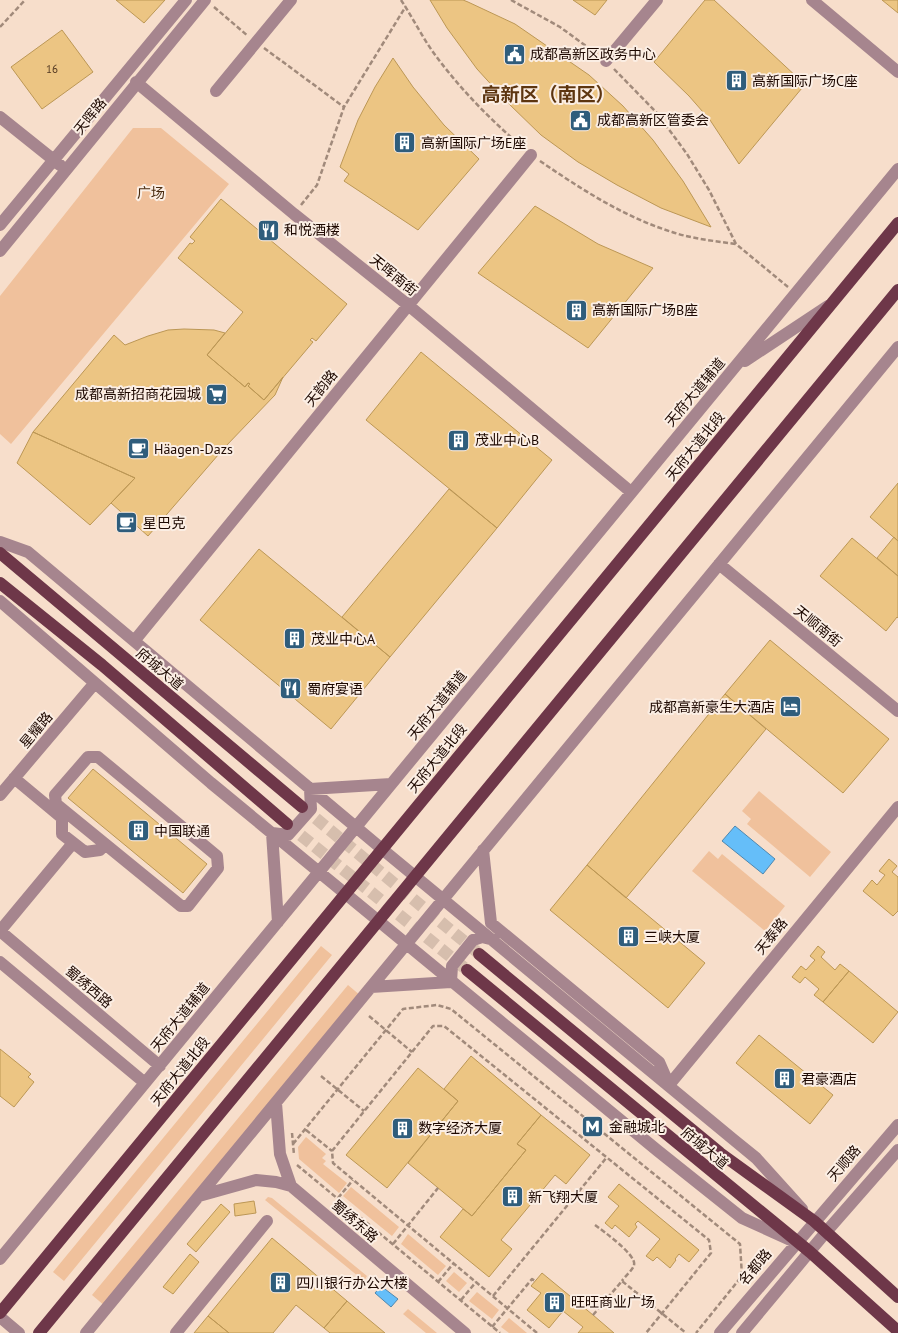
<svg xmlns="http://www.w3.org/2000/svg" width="898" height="1333" viewBox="0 0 898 1333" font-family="'PT Sans','Noto Sans SC',sans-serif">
  <rect width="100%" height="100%" fill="#f7decb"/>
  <path fill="#f0c19c" d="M133,128H161L229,184L11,444L0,434V296Z
    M759,791L831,852L810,877L747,824L751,819L742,811Z
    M709,851L718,859L722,854L785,906L765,931L692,871Z
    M321,946L332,955L64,1281L53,1272Z
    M348,985L361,996L105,1306L92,1295Z
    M306,1137L326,1154L322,1158L326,1161L323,1164L347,1183L339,1193L299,1159L298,1147Z
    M351,1187L399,1227L392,1236L343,1196Z
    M268,1197L272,1198L367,1276L364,1281L265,1200Z
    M408,1234L446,1266L438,1275L401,1244Z
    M454,1272L467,1283L459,1292L446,1281Z
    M477,1292L499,1310L492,1319L469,1301Z
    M408,1309L437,1333H426L403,1314Z
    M509,1318L527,1333H509L501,1327Z"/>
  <path fill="#65bef9" stroke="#4f87ae" d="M735,826L775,859L763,874L722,841Z
    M381,1286L398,1299L391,1307L375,1293Z"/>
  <path fill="#ecc583" stroke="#bc9755" d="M116,0H165L144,23Z
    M430,0H463L468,2L515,24L589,75L623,106L653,140L683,181L711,227L661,208L617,185L578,162L541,135L508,103L477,69L447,28Z
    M573,0H607L595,15Z
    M705,0H714L799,79L797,83L802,88L739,164L710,120L689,96L654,62Z
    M882,0H898V13Z
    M62,30L93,72L42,109L11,67Z
    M393,58L413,87L444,125L479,159L418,230L344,181L349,174L340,167L358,120L375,87Z
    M221,199L347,304L316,341L312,338L310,340L313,342L264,400L248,386L250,384L248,383L245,387L207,355L243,312L178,258L190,243L192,244L195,241L190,237Z
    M535,206L598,244L653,268L588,348L478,273Z
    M184,329L214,330L225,333L207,355L245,387L248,383L250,384L248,386L264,400L283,377L275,395L225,447L148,536L111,503L135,478L33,432L114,335L125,345L148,336L168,330Z
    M421,352L552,460L497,528L366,420Z
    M33,432L135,478L90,525L17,463Z
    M898,483V541L870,517Z
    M449,489L497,528L390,657L342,617Z
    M894,537L898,541V576L877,558Z
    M852,538L898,576V618L897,617L886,631L820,576Z
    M259,549L390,657L331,729L200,620Z
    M770,640L889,739L843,793L725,694Z
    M725,694L766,729L626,898L587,865Z
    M93,769L207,864L183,893L68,798Z
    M889,859L897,866L892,872L898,877V911L893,916L863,891L872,880L877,885L885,875L879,871Z
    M587,865L705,963L668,1008L550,910Z
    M818,946L825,952L821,957L835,970L840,964L849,971L823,1002L814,995L819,989L805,977L800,983L792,977L801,966L806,970L815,960L810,956Z
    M849,971L898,1012L873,1043L823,1002Z
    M759,1035L833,1095L810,1124L736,1063Z
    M0,1049L31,1074L28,1077L34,1082L14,1107L0,1096Z
    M471,1056L541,1115L517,1144L526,1150L472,1216L408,1163L458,1101L444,1089Z
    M418,1068L458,1101L387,1188L346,1155Z
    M541,1115L590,1155L566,1184L555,1175L501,1240L512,1249L489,1277L440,1237L463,1209L472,1216L526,1150L517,1144Z
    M619,1184L699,1250L689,1262L679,1254L675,1259L676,1260L670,1268L657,1257L653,1261L646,1256L660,1239L638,1221L635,1224L637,1227L629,1237L615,1225L612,1229L605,1223L619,1206L608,1197Z
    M254,1201L256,1213L235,1216L234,1204Z
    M221,1204L230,1212L196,1252L187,1244Z
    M272,1238L347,1301L324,1328L296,1305L273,1333H229L208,1316Z
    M190,1254L199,1262L173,1294L163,1287Z
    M542,1273L593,1315L614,1333H578L583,1327L563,1311L549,1328L527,1310L541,1293L531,1286Z
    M347,1301L367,1318L385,1333H330L324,1328Z
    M208,1316L229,1333H194Z"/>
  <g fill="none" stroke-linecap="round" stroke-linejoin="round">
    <path stroke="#d6bead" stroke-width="12" stroke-dasharray="12 6" stroke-linecap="butt" d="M302,807L477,952
      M287,824L467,970"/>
    <path stroke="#a18a7b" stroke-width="2.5" stroke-dasharray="5 2.5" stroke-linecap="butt" d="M401,0C413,18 423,39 436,56C461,90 490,119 522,147
      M511,0L560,27L597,54
      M214,7L248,36
      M0,27L25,0
      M264,48L344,107
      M614,69L656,112L687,154L709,190L736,244L788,287
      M540,161C581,189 624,217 672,232C693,239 715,241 736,244
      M301,205L317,185L344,107L406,6
      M369,1016L412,1052
      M321,1076L364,1111
      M306,1130L332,1151
      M292,1133L294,1155
      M293,1144L403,1009L437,1005L451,1009L740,1244L742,1276L696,1333
      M297,1165L500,1333
      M338,1198L353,1180
      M595,1225C603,1231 637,1255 634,1265C633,1270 625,1276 622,1281
      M393,1244L438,1188
      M438,1282L453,1264
      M493,1296L607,1157
      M461,1300L476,1282
      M593,1315L622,1281L686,1333
      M492,1327L532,1279L535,1281
      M537,1333L333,1163L332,1151L433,1026H444L709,1240L711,1253L646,1333"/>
    <path stroke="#a6858e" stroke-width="12" d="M812,0L898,72
      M606,61L657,0
      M136,82L294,214L408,305L631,492
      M216,91L291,0
      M0,117L60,165
      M0,225L186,0
      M0,251L205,0
      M745,361L828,306
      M0,542L28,552L382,849L734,1140L756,1158L802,1209
      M719,564L898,711
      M0,601L211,783L658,1151L742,1218L795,1242
      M135,640L531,155
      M88,757H98L217,856L218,868L188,906H181L56,804L55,795Z
      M14,778L62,818V834L85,852L100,850L105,844
      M0,795L94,684
      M483,850L491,923L659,1062L669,1085L898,807
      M278,922L272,833L288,835L311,809L310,789L391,784
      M0,931L160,1066
      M0,931L73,843
      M0,962L145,1083
      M371,987L451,982L452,966L473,940L482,937L494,940
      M276,1103L280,1154L291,1186L465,1333
      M199,1196L256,1180L276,1182L291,1186
      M0,1259L898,169
      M0,1317L19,1333
      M86,1333L898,347
      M176,1333L267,1221
      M720,1333L898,1125
      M742,1333L826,1232L898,1150"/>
    <path stroke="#6e3749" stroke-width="12" d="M0,553L302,807
      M0,583L102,665L287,824
      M479,954L720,1153L814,1221L898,1297
      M467,970L810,1252L898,1331
      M0,1313L898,223
      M39,1333L898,290"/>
  </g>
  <defs>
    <symbol id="civic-square" viewBox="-11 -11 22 22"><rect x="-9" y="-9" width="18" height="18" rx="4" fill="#2f5d7c" stroke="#fbeee4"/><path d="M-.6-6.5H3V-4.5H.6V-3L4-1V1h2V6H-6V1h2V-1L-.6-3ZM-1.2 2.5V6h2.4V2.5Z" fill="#fff"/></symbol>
    <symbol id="building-square" viewBox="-11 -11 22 22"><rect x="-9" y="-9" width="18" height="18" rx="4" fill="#2f5d7c" stroke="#fbeee4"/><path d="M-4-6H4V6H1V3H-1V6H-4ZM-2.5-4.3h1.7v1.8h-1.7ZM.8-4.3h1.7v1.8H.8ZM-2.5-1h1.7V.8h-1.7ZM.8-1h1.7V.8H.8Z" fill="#fff"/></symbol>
    <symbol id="restaurant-square" viewBox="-11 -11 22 22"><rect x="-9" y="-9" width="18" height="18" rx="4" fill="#2f5d7c" stroke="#fbeee4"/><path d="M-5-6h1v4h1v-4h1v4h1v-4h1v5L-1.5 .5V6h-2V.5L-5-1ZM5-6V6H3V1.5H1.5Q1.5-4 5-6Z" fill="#fff"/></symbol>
    <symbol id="supermarket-square" viewBox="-11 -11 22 22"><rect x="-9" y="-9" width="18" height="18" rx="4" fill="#2f5d7c" stroke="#fbeee4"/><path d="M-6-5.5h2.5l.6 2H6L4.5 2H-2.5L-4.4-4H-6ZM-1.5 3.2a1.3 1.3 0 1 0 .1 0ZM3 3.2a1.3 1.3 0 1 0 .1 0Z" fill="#fff"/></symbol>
    <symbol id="cafe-square" viewBox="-11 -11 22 22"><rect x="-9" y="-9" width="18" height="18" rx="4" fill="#2f5d7c" stroke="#fbeee4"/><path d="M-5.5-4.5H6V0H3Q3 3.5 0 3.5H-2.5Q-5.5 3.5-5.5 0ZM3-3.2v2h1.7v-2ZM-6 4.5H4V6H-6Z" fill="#fff"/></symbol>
    <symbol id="hotel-square" viewBox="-11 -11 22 22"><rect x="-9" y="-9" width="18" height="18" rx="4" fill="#2f5d7c" stroke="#fbeee4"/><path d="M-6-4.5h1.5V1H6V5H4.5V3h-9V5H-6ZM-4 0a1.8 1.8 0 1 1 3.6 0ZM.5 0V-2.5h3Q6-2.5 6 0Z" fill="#fff"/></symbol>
    <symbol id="metro-square" viewBox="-11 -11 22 22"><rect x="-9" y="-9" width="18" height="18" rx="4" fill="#2f5d7c" stroke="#fbeee4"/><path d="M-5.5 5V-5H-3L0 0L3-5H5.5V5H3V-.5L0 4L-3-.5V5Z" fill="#fff"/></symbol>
  </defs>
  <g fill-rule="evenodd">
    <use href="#civic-square" x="502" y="42" width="25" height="25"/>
    <use href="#building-square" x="724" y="68" width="25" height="25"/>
    <use href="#civic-square" x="568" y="108" width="25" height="25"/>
    <use href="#building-square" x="392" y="130" width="25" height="25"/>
    <use href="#restaurant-square" x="256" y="218" width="25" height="25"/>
    <use href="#building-square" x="564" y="298" width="25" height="25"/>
    <use href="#supermarket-square" x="204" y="382" width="25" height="25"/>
    <use href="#building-square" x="446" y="428" width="25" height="25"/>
    <use href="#cafe-square" x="126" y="436" width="25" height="25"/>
    <use href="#cafe-square" x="114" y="510" width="25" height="25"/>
    <use href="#building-square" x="282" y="626" width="25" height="25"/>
    <use href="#restaurant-square" x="278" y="676" width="25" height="25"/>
    <use href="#hotel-square" x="778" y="694" width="25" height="25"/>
    <use href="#building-square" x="126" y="818" width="25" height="25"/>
    <use href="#building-square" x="616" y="924" width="25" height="25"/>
    <use href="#building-square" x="772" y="1066" width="25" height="25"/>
    <use href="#metro-square" x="580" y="1114" width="25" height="25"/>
    <use href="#building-square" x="390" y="1116" width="25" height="25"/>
    <use href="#building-square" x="500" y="1184" width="25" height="25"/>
    <use href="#building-square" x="268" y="1270" width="25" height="25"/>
    <use href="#building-square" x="542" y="1290" width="25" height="25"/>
  </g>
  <g text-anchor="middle" stroke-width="4" stroke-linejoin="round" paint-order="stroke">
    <g font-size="11" fill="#513721">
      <text x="52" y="73">16</text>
    </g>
    <g font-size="14" fill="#1d0800" stroke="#fbeee4" text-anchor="start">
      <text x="530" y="59">成都高新区政务中心</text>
      <text x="752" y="86">高新国际广场C座</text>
      <text x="597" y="125">成都高新区管委会</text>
      <text x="421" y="148">高新国际广场E座</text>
      <text x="284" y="235">和悦酒楼</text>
      <text x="592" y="315">高新国际广场B座</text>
      <text x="201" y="399" text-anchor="end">成都高新招商花园城</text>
      <text x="475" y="445">茂业中心B</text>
      <text x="154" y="454">Häagen-Dazs</text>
      <text x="143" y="528">星巴克</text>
      <text x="311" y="644">茂业中心A</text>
      <text x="307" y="694">蜀府宴语</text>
      <text x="775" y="712" text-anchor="end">成都高新豪生大酒店</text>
      <text x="154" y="836">中国联通</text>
      <text x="644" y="942">三峡大厦</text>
      <text x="801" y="1084">君豪酒店</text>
      <text x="609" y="1132">金融城北</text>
      <text x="418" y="1133">数字经济大厦</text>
      <text x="528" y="1202">新飞翔大厦</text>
      <text x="296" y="1288">四川银行办公大楼</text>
      <text x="571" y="1307">旺旺商业广场</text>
    </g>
    <g font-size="14" fill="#1d0800" stroke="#fbeee4">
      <text transform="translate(90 116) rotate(-51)" y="5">天晖路</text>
      <text transform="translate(394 275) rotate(39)" y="5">天晖南街</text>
      <text transform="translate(321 388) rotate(-51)" y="5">天韵路</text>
      <text transform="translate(695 392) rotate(-50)" y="5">天府大道辅道</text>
      <text transform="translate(695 446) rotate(-51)" y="5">天府大道北段</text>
      <text transform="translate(818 626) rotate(39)" y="5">天顺南街</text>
      <text transform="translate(160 669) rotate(40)" y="5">府城大道</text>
      <text transform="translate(437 705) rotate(-51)" y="5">天府大道辅道</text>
      <text transform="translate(36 730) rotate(-50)" y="5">星耀路</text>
      <text transform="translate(437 758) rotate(-51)" y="5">天府大道北段</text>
      <text transform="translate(771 936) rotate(-51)" y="5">天泰路</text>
      <text transform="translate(89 987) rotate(40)" y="5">蜀绣西路</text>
      <text transform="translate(180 1017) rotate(-51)" y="5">天府大道辅道</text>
      <text transform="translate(180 1071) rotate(-51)" y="5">天府大道北段</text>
      <text transform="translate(705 1148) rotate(40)" y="5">府城大道</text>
      <text transform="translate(844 1163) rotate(-49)" y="5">天顺路</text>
      <text transform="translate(355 1221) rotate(41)" y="5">蜀绣东路</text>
      <text transform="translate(755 1267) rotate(-50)" y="5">名都路</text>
    </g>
    <g font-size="14" fill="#482a0e" stroke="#fbeee4">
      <text x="151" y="198">广场</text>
    </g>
    <g font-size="19" font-weight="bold" fill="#5d350f" stroke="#fbeee4">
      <text x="548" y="101">高新区（南区）</text>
    </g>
  </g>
</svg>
